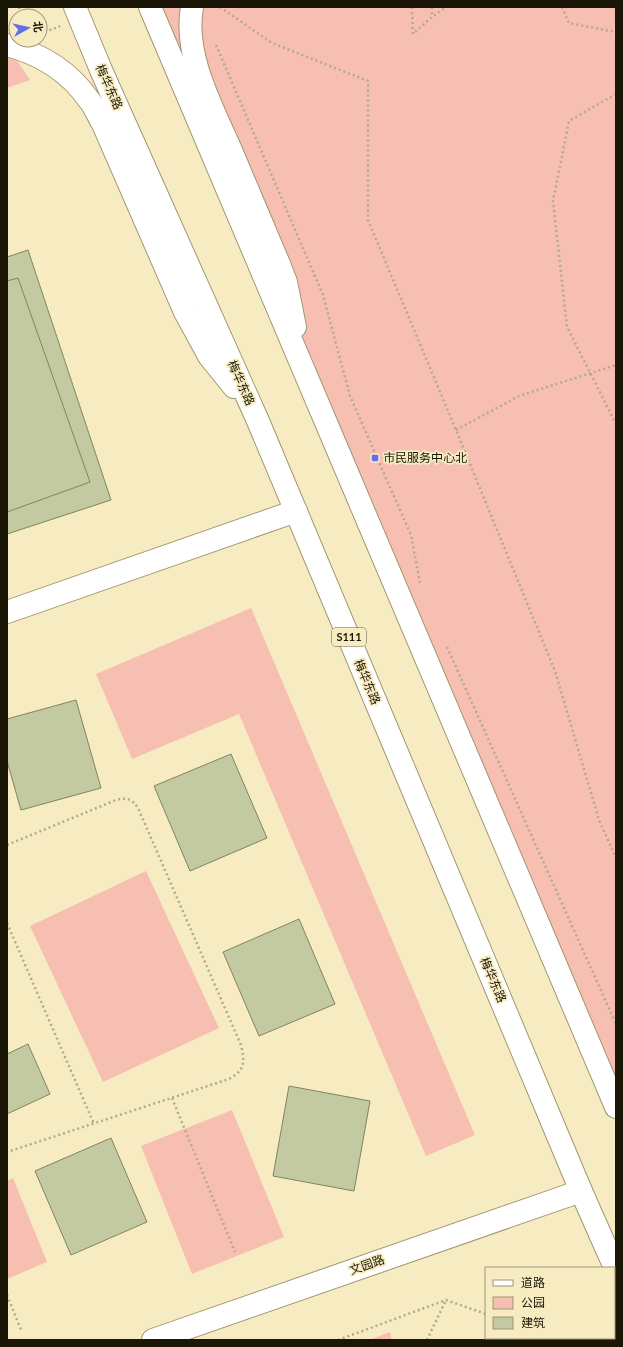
<svg xmlns="http://www.w3.org/2000/svg" width="623" height="1347" viewBox="0 0 623 1347" font-family="Lato,'Noto Sans SC',sans-serif">
  <rect width="100%" height="100%" fill="#f7ebc1"/>
  <path fill="#f6bfb2" d="M150,7H616V1105Z
    M7,58L16,59L30,80L7,88Z
    M251,608L475,1135L426,1156L239,714L132,759L96,674Z
    M146,871L219,1028L103,1082L30,926Z
    M232,1110L284,1237L192,1274L141,1146Z
    M13,1178L47,1262L7,1279V1181Z
    M390,1332L392,1340H369Z"/>
  <path fill="#c3c9a0" stroke="#80855d" d="M28,250L111,500L7,534V257Z
    M18,278L90,482L7,512V281Z
    M76,700L101,788L21,810L7,761V719Z
    M231,754L267,838L190,871L154,786Z
    M299,919L335,1004L259,1036L223,952Z
    M28,1044L50,1094L7,1114V1054Z
    M289,1086L370,1101L354,1191L273,1176Z
    M111,1138L147,1222L71,1255L35,1171Z"/>
  <g fill="none" stroke-linecap="round" stroke-linejoin="round">
    <defs>
      <path id="minor" d="M7,612L296,511"/>
      <path id="tertiary" d="M153,1340L581,1191"/>
      <path id="primary" d="M75,7L101,70L258,421L581,1191L616,1270
        M150,7L616,1107
        M192,7C183,57 214,110 233,155C248,191 264,228 279,264L286,282L295,327
        M7,45C41,54 69,71 89,100C95,107 98,116 103,124L185,312L209,356L234,387"/>
    </defs>
    <use href="#minor" stroke="#a1966e" stroke-width="24"/>
    <use href="#tertiary" stroke="#a1966e" stroke-width="24"/>
    <use href="#primary" stroke="#a1966e" stroke-width="24"/>
    <path stroke="#b4aa88" stroke-width="2.5" stroke-dasharray="2 3" stroke-linecap="butt" d="M19,7L22,16
      M220,7L272,43L368,81V220L456,430L555,671L599,820L616,858
      M412,7L413,34L432,17L446,7
      M432,7V17
      M562,7L569,23L616,32
      M40,26L51,30L60,26
      M216,45L323,295L350,396L411,535L420,583
      M616,94L569,121L553,201L567,327L616,424
      M456,430L519,396L616,365
      M447,647L616,1024
      M7,845L116,800C127,797 132,799 138,808L241,1045C245,1063 245,1070 229,1079L7,1152
      M7,923L94,1124
      M172,1098L235,1252
      M7,1295L21,1330
      M556,1338L562,1340
      M338,1340L446,1300L486,1314
      M427,1340L446,1300"/>
    <use href="#minor" stroke="#fff" stroke-width="22"/>
    <use href="#tertiary" stroke="#fff" stroke-width="22"/>
    <use href="#primary" stroke="#fff" stroke-width="22"/>
  </g>
  <rect fill="#6070e8" stroke="#f7ebc1" stroke-width="1.5" x="371" y="454" width="8" height="8" rx="2"/>
  <g text-anchor="middle" stroke-width="3.5" stroke-linejoin="round" paint-order="stroke">
    <rect fill="#f7ebc1" stroke="#5d573f" stroke-width="1" x="332" y="628" width="34" height="18" rx="3"/>
    <g font-size="11" font-weight="bold" fill="#1b1707">
      <text x="349" y="641">S111</text>
    </g>
    <g font-size="12" fill="#1b1707" stroke="#f7ebc1">
      <text transform="translate(109 87) rotate(66)" y="4">梅华东路</text>
      <text transform="translate(241 383) rotate(66)" y="4">梅华东路</text>
      <text transform="translate(367 682) rotate(67)" y="4">梅华东路</text>
      <text transform="translate(493 980) rotate(67)" y="4">梅华东路</text>
      <text transform="translate(367 1265) rotate(-19)" y="4">文园路</text>
    </g>
    <g font-size="12" fill="#1b1707" stroke="#f7ebc1" text-anchor="start">
      <text x="383" y="462">市民服务中心北</text>
    </g>
  </g>
  <rect width="623" height="1347" fill="none" stroke="#1b1707" stroke-width="16"/>
  <rect x="485" y="1267" width="130" height="72" fill="#f7ebc1" stroke="#9f9677"/>
  <rect x="493" y="1280" width="20" height="6" fill="#ffffff" stroke="#9f9677"/>
  <text x="521" y="1287" font-size="12" fill="#1b1707">道路</text>
  <rect x="493" y="1297" width="20" height="12" fill="#f6bfb2" stroke="#9f9677"/>
  <text x="521" y="1307" font-size="12" fill="#1b1707">公园</text>
  <rect x="493" y="1317" width="20" height="12" fill="#c3c9a0" stroke="#9f9677"/>
  <text x="521" y="1327" font-size="12" fill="#1b1707">建筑</text>
  <g transform="translate(28 28) rotate(82)"><circle r="19" fill="#f7ebc1" stroke="#9f9677"/>
  <path d="M0-3L7 15L0 10L-7 15Z" fill="#6070e8"/>
  <text y="-6" font-size="11" font-weight="bold" text-anchor="middle" fill="#1b1707">北</text>
  </g>
</svg>
